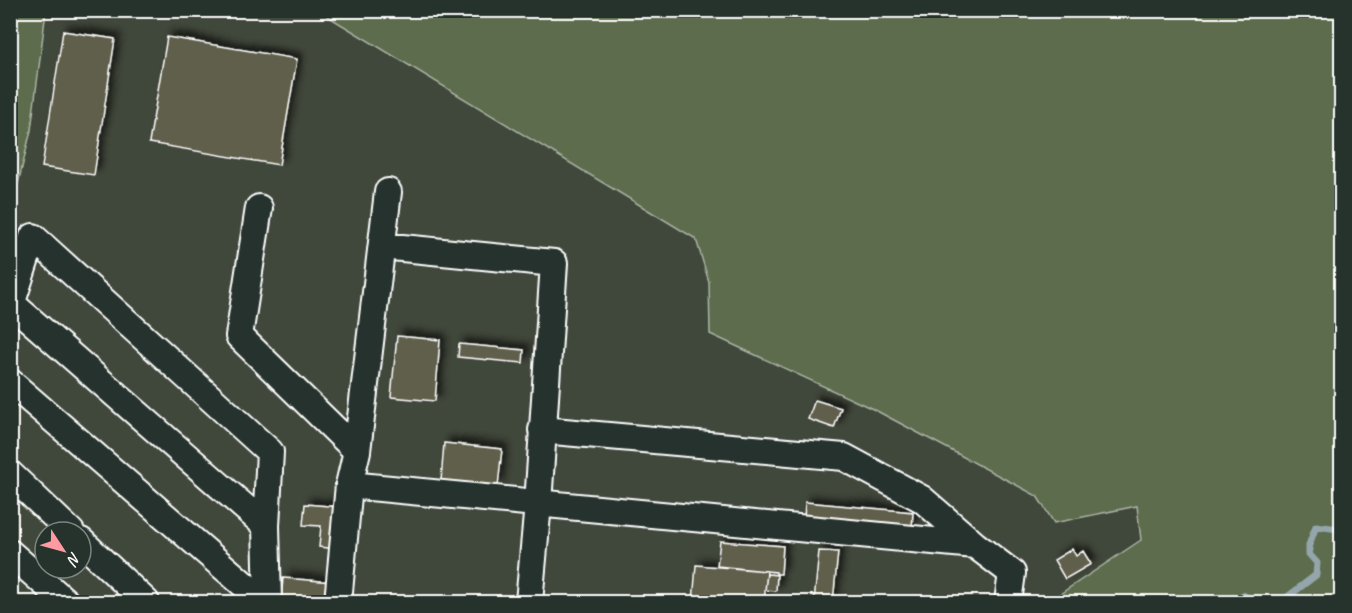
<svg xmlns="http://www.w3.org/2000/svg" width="1352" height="613" viewBox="0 0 1352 613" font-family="Caveat,sans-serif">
  <defs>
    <filter id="shadow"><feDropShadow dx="5.5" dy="-5.5" stdDeviation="3" flood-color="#0009"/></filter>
  </defs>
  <rect width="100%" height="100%" fill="#323c33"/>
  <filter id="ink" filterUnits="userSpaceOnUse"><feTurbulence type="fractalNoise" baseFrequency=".0167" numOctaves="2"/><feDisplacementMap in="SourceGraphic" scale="12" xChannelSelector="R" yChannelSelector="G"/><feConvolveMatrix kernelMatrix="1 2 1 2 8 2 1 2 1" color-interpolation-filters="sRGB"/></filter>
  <g filter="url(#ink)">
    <path fill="#40463a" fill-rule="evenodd" d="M46,11H319L696,239L709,282L710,334L875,410L1037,496L1054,523L1137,506L1141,540L1048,602H11V213L31,130ZM45,532H81V568H45Z"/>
    <path fill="#5c6c4e" stroke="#aeb6a6" stroke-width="1.5" d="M11,10L46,11L31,130L11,213Z
      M319,11H1341V602H1048L1141,540L1137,506L1054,523L1037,496L875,410L710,334L709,282L696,239Z"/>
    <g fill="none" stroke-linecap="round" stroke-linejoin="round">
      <path stroke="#94a6ab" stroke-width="7" d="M1241,602L1243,595L1252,600L1265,602
        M1281,602L1316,575L1317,563L1309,554V545L1316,526L1339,529L1342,525"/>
    </g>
    <path fill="#615e4b" stroke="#fff" stroke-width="1.5" filter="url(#shadow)" d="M63,31L115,39L94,175L42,167Z
      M167,37L297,59L279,165L149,143Z
      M397,336L440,340L435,401L391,397Z
      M459,344L524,350L523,363L458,357Z
      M815,400L841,408L834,428L808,419Z
      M444,443L502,449L498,486L441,481Z
      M805,502L913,512L912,528L804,518Z
      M305,504L340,507L336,549L319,547L321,526L303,525Z
      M720,541L783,546L781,574H776V572L717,566Z
      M1072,549L1076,556L1083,551L1091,564L1065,579L1054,560Z
      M819,551L838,552L833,602H814Z
      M696,565L767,571L764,602H693Z
      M767,574L777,575L776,591L765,590Z
      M283,578L333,582L331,602H281Z"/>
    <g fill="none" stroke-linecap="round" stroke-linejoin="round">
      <defs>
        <path id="minor" d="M259,208L239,336L357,451
          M382,246L554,263L538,504L529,602
          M12,304L266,526
          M10,308L33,237L270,452L266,526L268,602
          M10,382L264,602
          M542,430L844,457L922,499L975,545
          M10,474L71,532
          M349,485L975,545L1012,573L1008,602
          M81,541L146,602
          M10,553L66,602
          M338,602L349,485L357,451L388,192"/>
      </defs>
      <use href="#minor" stroke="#fff" stroke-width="30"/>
      <use href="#minor" stroke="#26332d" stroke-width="26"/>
    </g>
  </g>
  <rect width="1352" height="613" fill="none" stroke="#26332d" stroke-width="36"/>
  <rect x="18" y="18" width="1316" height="577" fill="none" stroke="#fff" stroke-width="2" filter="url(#ink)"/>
  <g transform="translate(63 550) rotate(126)"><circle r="28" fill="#26332d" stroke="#7d8581" stroke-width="1.5"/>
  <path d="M0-4.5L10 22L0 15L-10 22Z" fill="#ff9aa2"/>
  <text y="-9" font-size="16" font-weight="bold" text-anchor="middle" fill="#ffffff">N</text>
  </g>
</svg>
